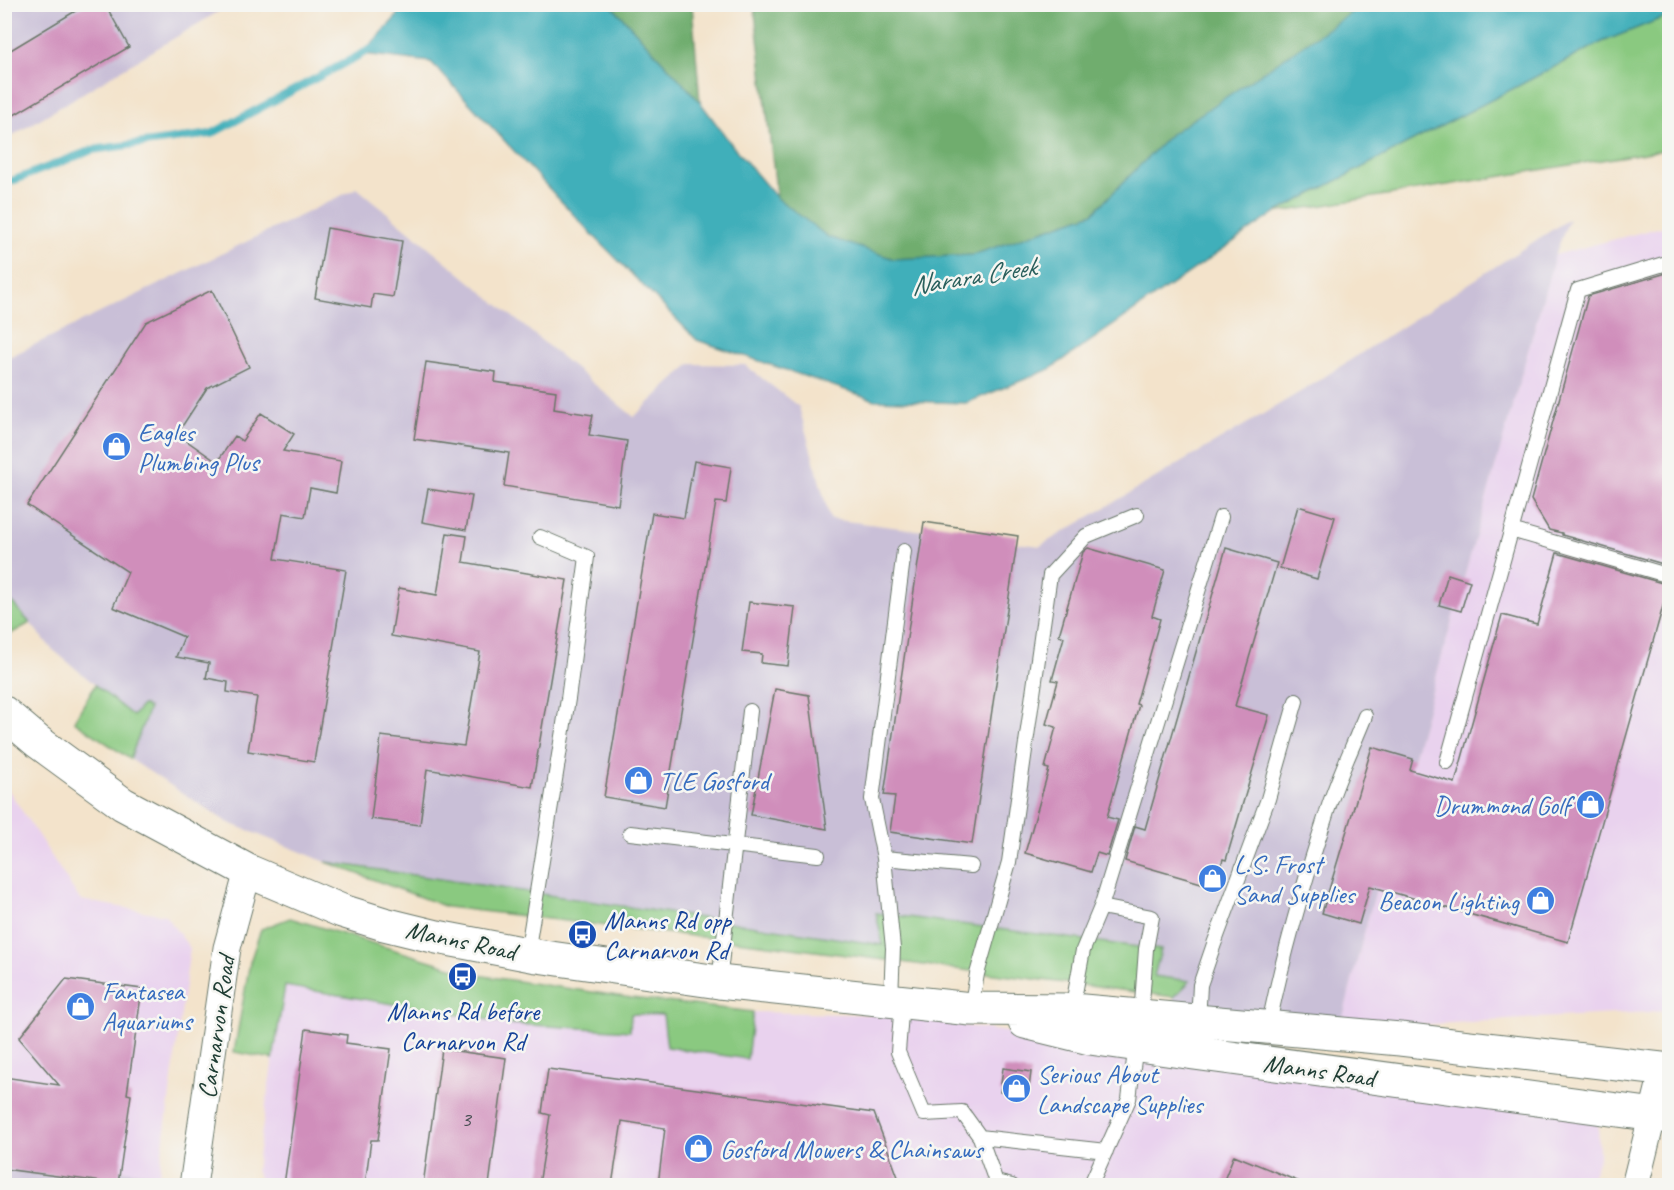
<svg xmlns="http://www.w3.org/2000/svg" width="1674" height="1190" viewBox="0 0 1674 1190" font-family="Caveat,sans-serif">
  <rect width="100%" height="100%" fill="#f6f6f2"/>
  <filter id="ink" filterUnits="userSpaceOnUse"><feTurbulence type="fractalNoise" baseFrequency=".0167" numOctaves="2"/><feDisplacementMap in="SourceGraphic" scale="12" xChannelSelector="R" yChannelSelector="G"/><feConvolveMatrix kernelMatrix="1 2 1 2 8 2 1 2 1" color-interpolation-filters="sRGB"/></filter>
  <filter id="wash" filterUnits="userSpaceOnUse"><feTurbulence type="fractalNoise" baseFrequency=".008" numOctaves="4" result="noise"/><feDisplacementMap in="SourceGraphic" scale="24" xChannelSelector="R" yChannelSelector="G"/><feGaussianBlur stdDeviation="1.35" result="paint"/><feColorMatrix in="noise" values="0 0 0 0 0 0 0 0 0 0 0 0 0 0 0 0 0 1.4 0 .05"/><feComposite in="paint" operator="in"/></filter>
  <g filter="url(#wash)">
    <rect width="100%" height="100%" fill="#f3e3cb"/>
    <path fill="#e9d2ee" d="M1669,225V1011L1340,1029L1366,925L1555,255Z
      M4,783L80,900L165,915L190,948L159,1174L5,1158Z
      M284,985L630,1031L631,1014L664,1015L747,1058L753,1012L893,1015L1086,1044L1598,1112L1599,1158L1589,1186H262L256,1170Z"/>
    <path fill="#c9bfd7" d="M5,5H220L221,10L5,140Z
      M357,188L634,417L690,364L745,365L799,407L830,519L1040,546L1307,388L1569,219L1555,255L1366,925L1340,1029L1172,1013L1174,997L1190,981L1153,976L1160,949L877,913L883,945L326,862L227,822L130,759L149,708L142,705L133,716L52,649L5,593V359Z
      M5,1158L159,1174L158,1185L5,1186Z"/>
    <path fill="#8ac980" stroke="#54835a" stroke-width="1.5" d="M1669,15V149L1275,213L1602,42Z
      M4,593L30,623L5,637H4Z
      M95,685L133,716L142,705L149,708L130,759L74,721Z
      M326,862L883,945L876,913L1161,950L1154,976L1190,981L1174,997L753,943L447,907Z
      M290,918L477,975L632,998L753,1012L747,1059L667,1047L663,1015L631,1014L630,1031L514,1024L285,986L273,1059L234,1052L250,962L261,929Z"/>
    <path fill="#6fad6e" stroke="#477551" stroke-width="1.5" d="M611,5H692L700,102L612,6Z
      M754,5H1363L1171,134L1093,213L973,255L894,259L828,237L777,198Z"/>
    <path fill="#3fafba" stroke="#2f7677" stroke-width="1.5" d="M391,5H611L700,102L732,145L777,198L828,237L894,259L973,255L1093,213L1171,134L1363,5L1669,4L1670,15L1602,42L1275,213L1050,369L966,403L875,400L697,340L586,228L431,62L362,54L398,15Z"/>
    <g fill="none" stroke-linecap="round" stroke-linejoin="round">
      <path stroke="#3fafba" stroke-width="8" d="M4,184L92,150L211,134L371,49"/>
    </g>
    <g id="blocks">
      <path fill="#d08ebb" d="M87,4H105L129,47L4,121V54Z
        M327,228L402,241L393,297L373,294L371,308L315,298Z
        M1670,272V566L1562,535V533L1549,530L1531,500L1588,296Z
        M212,290L249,367L207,388L177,434L217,462L235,436L242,441L261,413L294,434L283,451L341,461L336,493L310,488L305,517L283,513L275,559L346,570L314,762L248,751L257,697L227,692L228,682L206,678L209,663L176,657L184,637L113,607L128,572L27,505L146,322Z
        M426,362L496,372L495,382L556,391L554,409L593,415L589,435L627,441L618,505L504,486L509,453L414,439Z
        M694,461L731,467L726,503L716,502L665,807L604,797L652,513L684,518Z
        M428,489L472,496L466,530L422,522Z
        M1298,506L1335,517L1317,579L1280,568Z
        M924,522L1018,536L972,844L890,832L895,796L884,795Z
        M447,533L467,536L463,562L567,580L532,787L427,769L420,825L371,819L381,736L464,746L480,652L391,636L399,588L437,595Z
        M1088,548L1165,570L1152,616L1160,619L1136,704L1139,705L1107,817L1118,820L1107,856L1097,853L1091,872L1025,853L1049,769L1045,768L1056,727L1046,724L1058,681L1052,680L1064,637L1059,635L1083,552Z
        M1226,548L1277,563L1235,706L1269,715L1226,860L1223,859L1215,887L1125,861L1135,826L1145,829Z
        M1557,553L1669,585L1568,942L1370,886L1359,924L1322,913L1372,747L1413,759L1410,770L1455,783L1502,615L1537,624Z
        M1448,574L1470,581L1461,611L1439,605Z
        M749,602L795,607L788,666L761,663L762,654L742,652Z
        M775,689L809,695L827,829L751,815Z
        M66,979L142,989L127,1094L131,1095L118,1184L4,1169V1077L59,1085L19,1038Z
        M306,1029L347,1035L346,1043L391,1049L378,1140H371L365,1185H284Z
        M442,1049L506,1058L489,1185H423Z
        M1003,1068L1031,1072L1028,1096L1000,1092Z
        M548,1069L874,1113L901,1185H658L665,1128L622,1121L612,1185H539L550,1115L542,1113Z
        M1234,1155L1307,1185H1222Z"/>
    </g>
  </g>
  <g filter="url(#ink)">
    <use href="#blocks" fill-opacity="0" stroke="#697769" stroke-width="1.5"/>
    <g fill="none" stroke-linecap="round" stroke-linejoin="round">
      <defs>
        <path id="service" d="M1511,530L1670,576
          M1447,762L1578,290L1670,262
          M630,833L818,855
          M884,858L872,799L904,551
          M1101,907L1152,917L1146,949L1141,1017
          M527,954L568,699L587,557L540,537
          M719,982L750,711
          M891,999L893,948L884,858L971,866
          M902,1001L898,1052L924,1114L962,1112L980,1137
          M971,1009L977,974L1009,862L1050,575L1086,536L1137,515
          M1072,1010L1083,950L1101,907L1221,517
          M1198,1022L1200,985L1214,944L1268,799L1296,701
          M1268,1028C1283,956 1303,885 1326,815C1336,781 1352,749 1365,716
          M1012,1186L996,1182L980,1137L1106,1151
          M1090,1186L1129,1099L1136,1044"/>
        <path id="minor" d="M193,1186L227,948L248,871
          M1635,1186L1664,1069"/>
        <path id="primary" d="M4,713L37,741L123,804L248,871L342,911L384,924L437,937L537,956L719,982L971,1009L1072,1010L1400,1039L1670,1070
          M1025,1022L1090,1038L1194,1053L1670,1117"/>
      </defs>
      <use href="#service" stroke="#697769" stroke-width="16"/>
      <use href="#minor" stroke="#697769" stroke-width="29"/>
      <use href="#primary" stroke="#697769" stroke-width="35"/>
      <use href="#service" stroke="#fff" stroke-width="14"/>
      <use href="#minor" stroke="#fff" stroke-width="27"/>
      <use href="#primary" stroke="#fff" stroke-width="33"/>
    </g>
  </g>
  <defs>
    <symbol id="shop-disc" viewBox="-11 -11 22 22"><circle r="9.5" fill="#3f7fe0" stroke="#f6f6f2"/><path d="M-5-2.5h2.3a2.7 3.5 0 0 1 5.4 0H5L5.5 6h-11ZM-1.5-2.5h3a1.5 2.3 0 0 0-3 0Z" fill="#fff"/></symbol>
    <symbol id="bus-disc" viewBox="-11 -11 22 22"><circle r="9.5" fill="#1a4fb4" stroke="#f6f6f2"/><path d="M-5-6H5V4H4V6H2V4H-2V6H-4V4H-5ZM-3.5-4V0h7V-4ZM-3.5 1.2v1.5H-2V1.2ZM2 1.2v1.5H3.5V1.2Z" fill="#fff"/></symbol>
  </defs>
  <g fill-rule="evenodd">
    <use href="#shop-disc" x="100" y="430" width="33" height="33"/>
    <use href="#shop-disc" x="622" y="764" width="33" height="33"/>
    <use href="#shop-disc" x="1574" y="788" width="33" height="33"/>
    <use href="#shop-disc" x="1196" y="862" width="33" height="33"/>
    <use href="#shop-disc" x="1524" y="884" width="33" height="33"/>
    <use href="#bus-disc" x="566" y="918" width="33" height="33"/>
    <use href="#bus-disc" x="446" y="960" width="33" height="33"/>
    <use href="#shop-disc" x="64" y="990" width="33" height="33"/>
    <use href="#shop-disc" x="1000" y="1072" width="33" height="33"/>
    <use href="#shop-disc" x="682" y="1132" width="33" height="33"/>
  </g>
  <g text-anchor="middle" stroke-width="5" stroke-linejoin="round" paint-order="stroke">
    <g font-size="22" fill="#4b5156">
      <text x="466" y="1126">3</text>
    </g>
    <g font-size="26" fill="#366cbe" stroke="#f6f6f2" text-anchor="start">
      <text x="138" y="441">Eagles<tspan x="138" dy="30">Plumbing Plus</tspan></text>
      <text x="659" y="790">TLE Gosford</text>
      <text x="1570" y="814" text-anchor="end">Drummond Golf</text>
      <text x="1234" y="873">L.S. Frost<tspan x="1234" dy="30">Sand Supplies</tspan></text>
      <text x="1519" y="910" text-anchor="end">Beacon Lighting</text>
      <text x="102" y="1000">Fantasea<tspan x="102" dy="30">Aquariums</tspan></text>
      <text x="1037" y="1083">Serious About<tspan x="1037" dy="30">Landscape Supplies</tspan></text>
      <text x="720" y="1158">Gosford Mowers &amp; Chainsaws</text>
    </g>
    <g font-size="26" fill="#164399" stroke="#f6f6f2" text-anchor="start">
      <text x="604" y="929">Manns Rd opp<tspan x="604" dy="30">Carnarvon Rd</tspan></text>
      <text x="463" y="1020" text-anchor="middle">Manns Rd before<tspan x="463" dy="30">Carnarvon Rd</tspan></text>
    </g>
    <g font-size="26" fill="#1f3d34" stroke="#f6f6f2">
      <text transform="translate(461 940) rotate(12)" y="9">Manns Road</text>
      <text transform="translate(216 1027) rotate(-82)" y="9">Carnarvon Road</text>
      <text transform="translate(1319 1070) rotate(8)" y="9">Manns Road</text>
    </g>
    <g font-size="27" font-style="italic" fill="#295f5c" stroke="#f6f6f2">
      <text transform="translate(973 276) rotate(-9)" y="9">Narara Creek</text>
    </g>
  </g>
  <rect width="1674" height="1190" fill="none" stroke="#f6f6f2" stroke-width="24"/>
</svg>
